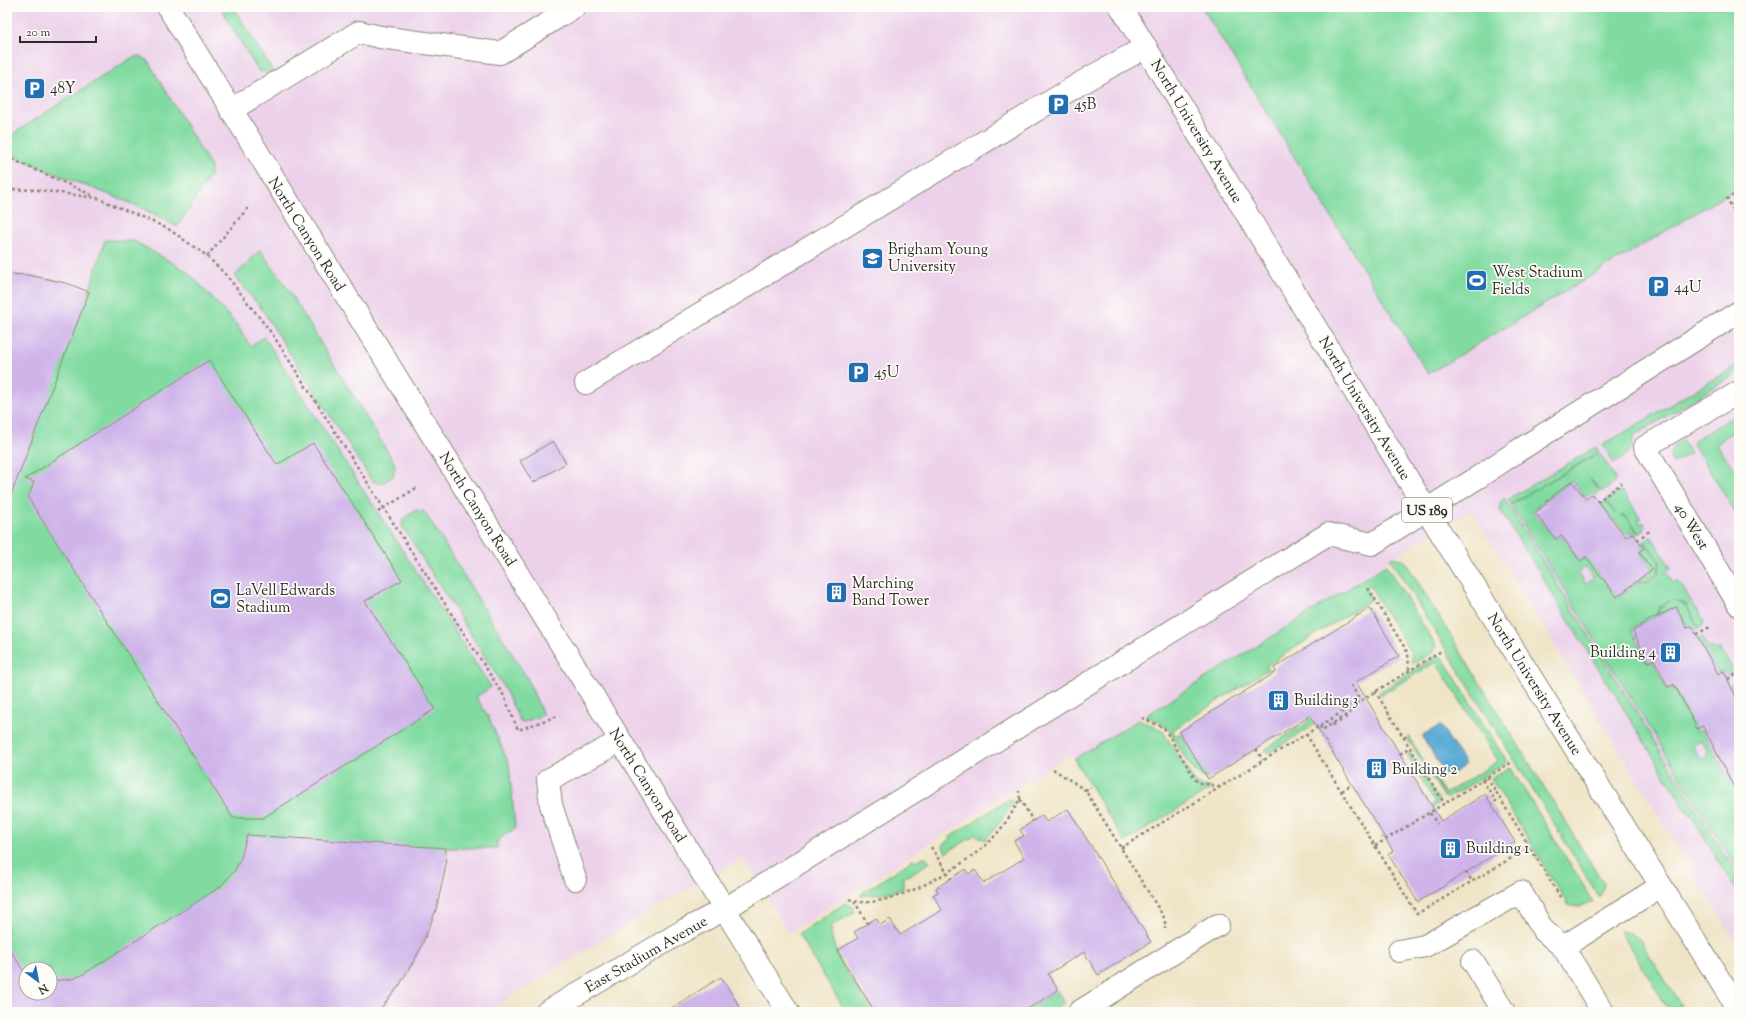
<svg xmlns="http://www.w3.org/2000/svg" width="1746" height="1019" viewBox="0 0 1746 1019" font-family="'Sorts Mill Goudy',serif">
  <rect width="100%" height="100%" fill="#fdfcf7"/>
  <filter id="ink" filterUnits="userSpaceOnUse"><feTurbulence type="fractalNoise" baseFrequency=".025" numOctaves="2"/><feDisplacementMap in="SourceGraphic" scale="8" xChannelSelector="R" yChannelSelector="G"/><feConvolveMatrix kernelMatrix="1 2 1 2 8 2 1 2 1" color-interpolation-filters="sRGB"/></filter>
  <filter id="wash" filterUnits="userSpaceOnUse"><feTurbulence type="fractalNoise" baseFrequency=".012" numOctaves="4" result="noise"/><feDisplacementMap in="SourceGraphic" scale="16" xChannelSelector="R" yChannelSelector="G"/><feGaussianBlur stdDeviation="0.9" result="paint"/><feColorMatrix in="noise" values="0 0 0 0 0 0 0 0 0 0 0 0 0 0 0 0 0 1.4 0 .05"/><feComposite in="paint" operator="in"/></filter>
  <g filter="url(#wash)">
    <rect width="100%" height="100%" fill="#efe4c6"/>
    <path fill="#ecd1ea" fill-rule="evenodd" d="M7,7H1739V947L1472,510L1390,559L1385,565L1355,584L1074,759L1070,754L789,933L743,858L655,908L492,1008L495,1012H7ZM26,969H50V993H26Z"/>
    <path fill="#81dba1" stroke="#568366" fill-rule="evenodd" d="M221,7H233L273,71L259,72L228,21Z
      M1202,7H1739V187L1428,374Z
      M141,56L148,61L211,167L210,176L177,227C135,200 85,188 40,167C31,162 17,159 10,152C6,148 7,142 8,137L133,57Z
      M105,240L134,241L188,272L237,325L250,346L264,337L491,687L476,697L488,716L509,764L515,828L497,841V848H446C442,909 419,966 378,1012H7V274C35,276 62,281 89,292ZM26,969H50V993H26Z
      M260,250L284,283L394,462L395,467L393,476L381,484L372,481L261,308L236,278L235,276Z
      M1739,364V372L1634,436C1632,452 1628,455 1614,463L1603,445Z
      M1739,413V426L1716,445L1739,474V518L1692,442Z
      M1682,439L1690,453L1673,463C1666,454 1674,445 1682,439Z
      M1596,447L1599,452L1511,504L1508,499Z
      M1597,454L1598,456L1601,455L1615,478V482L1602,492L1590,479L1600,492L1595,496L1592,492L1586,497L1572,480L1532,511L1556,540L1561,536L1580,561L1586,557L1617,597L1637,582L1646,583L1659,573L1660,561L1645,541L1649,537L1652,538L1671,568L1666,571L1673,583L1678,580L1704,621L1703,625L1699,628L1686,604L1674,600L1686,605L1699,629L1695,630L1692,624L1687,627L1676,607L1657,616L1661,607L1672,600L1660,606L1656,616L1631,630L1648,663L1653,661L1667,690L1674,687L1696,731L1702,729L1727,777L1739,771V872L1511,504ZM1585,567L1594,578L1586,584L1578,573ZM1701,740L1709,754L1700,759L1693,745Z
      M1620,491L1623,492L1641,519L1638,521L1640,524L1643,522L1645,526L1644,530L1639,533L1627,517L1621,515L1626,517L1638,533L1635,536L1632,531L1627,535L1614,519L1608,524L1600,514L1605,510L1601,505L1605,502L1616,514L1606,501Z
      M1504,498L1739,878V895L1694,821V818L1688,813L1617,698V695L1611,689L1541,576V572L1536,567L1500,510V503Z
      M416,510L423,511L426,514L527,678L543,715L521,723L501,682L402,526L403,519Z
      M1644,541L1659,561L1658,572L1645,582L1638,581L1653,570L1640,552L1645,548L1641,543Z
      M1394,557L1404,560L1604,884L1603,891L1599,897L1390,559Z
      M1386,565L1436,646L1434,652L1412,664L1411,653L1369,585L1365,588L1372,599L1266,666L1268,669L1174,729L1173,731L1175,735L1182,736L1208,779C1189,775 1179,742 1167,728C1163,722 1152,719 1145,716Z
      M1702,636L1707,646L1717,650L1720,648L1732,668L1731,674L1726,676L1724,671L1718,673L1708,655L1696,645L1701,643L1699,638Z
      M1437,656L1443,658L1507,762L1448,798L1444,797L1407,738L1409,737L1445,794L1498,761L1436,662L1381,695L1379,692Z
      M1733,682L1739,692V702L1734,704L1728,692L1733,689L1731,684Z
      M1350,691L1347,705L1268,753L1264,750L1309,721L1307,717Z
      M1138,720L1162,730L1196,784L1212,788L1125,842L1074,759Z
      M1410,753L1439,800L1437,805L1383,838L1381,837L1435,803L1407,755Z
      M1510,767L1593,901L1578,907L1568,905L1491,778Z
      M1009,799L1013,802L997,826L985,840L974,834L972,837L946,853L943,847L944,844L951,839L950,837Z
      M924,857H926L930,862L908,876H903V889L881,894L861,896L862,893L914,859L916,861Z
      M845,903L852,906L855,912L831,926C830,955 858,988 873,1012H846L798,934Z
      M1620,931L1631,933L1640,940L1685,1012H1670Z
      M1057,991L1065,1003L1051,1012H1023Z"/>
    <path fill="#5cacd6" stroke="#446c80" d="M1439,726H1441L1465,764L1464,766L1448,776L1446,775L1423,738V735Z"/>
    <g id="blocks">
      <path fill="#cfb4ea" d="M7,274L28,275L48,279L69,284L89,292L9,500H7Z
        M209,360L277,465L313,443L402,580L365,601L435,709L263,818H233L28,498L34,482L25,479Z
        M553,441L566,463L533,483L520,461Z
        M1572,481L1586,499L1592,494L1626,537L1632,533L1644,548L1639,552L1652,569L1617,597L1586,557L1580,561L1561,535L1556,539L1535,513L1547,504L1545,502Z
        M1676,607L1687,628L1692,626L1718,674L1724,671L1739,704V797L1703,726L1697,729L1674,684L1668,687L1654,659L1648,662L1633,631L1641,627L1640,625Z
        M1370,608L1399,656L1356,682L1441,821L1485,794L1515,842L1418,902L1388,854L1393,851L1310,716L1208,779L1179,732L1276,672L1274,668Z
        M1068,809L1151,942L1098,975L1084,952L1048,974L1058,990L1023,1012H875L837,951L858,938L854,932L876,918L880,925L890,919L900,935L942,910L933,895L938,892L936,888L966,869L968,874L975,870L984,883L1024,858L1014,841L1024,836L1020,830L1042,815L1046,822Z
        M247,835L446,848L445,870L436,910L420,950L399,986L378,1012H7V945L26,975V993H50V981L72,979L82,975L220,887L235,870L241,858Z
        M721,977L743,1012H665Z"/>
    </g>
  </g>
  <g filter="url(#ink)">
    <use href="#blocks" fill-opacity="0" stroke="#8d8878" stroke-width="1"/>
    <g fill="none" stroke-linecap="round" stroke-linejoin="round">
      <defs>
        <path id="minor" d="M231,110L359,32L380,37L500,53L574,7
          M586,383L1091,77L1146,47
          M1739,392L1645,447L1739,605
          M575,879L551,805L548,780L620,741
          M1563,947L1661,886
          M1399,951L1425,946L1521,892L1543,930L1563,947L1603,1012
          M1473,961L1504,1012
          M547,1012L683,931L725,909L1328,534L1372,544L1477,478L1516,452L1739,312
          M1079,1012L1218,925"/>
        <path id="major" d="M168,7L788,1012"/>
        <path id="highway" d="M1121,7L1426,509L1739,1011"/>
      </defs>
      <use href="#minor" stroke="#8d8878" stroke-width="24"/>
      <use href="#major" stroke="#8d8878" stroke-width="24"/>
      <use href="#highway" stroke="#8d8878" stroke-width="24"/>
      <path stroke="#8d8878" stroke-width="2.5" stroke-dasharray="3 3" stroke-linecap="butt" d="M7,157L94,196
        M7,189L38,190L97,198L167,228L207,256L227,276L273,335L504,696L518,730L560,715
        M1739,192L1727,199L1739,219
        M1738,198L1739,197
        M207,256L248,208
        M1597,502L1622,483
        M378,512L418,487
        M1637,540L1651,530
        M1368,588L1408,653L1409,670
        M1696,634L1712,626
        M1728,679L1739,672
        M1351,685L1360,700
        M1375,691L1444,803
        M1345,716L1347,720
        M1142,718L1164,728L1197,782L1219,787
        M1339,720L1341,723
        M1333,723L1335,727
        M1320,726L1322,730L1353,711L1350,707
        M1306,734L1417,914L1530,847
        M1404,738L1409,734
        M1256,749L1263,760
        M1400,754L1410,747
        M1053,769L1085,790L1165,919V929
        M1487,777L1562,900
        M1482,780L1496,801L1491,804
        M1085,790L1091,787
        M1342,791L1352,784
        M1020,799L1033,821
        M1430,813L1437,824
        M1375,846L1512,762
        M931,847L951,879
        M1121,848L1443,650
        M1466,872L1472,881
        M849,899C884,915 967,865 992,839C1003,828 1012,813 1020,799L1019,791
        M854,901L868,924"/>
      <use href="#minor" stroke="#fff" stroke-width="22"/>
      <use href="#major" stroke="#fff" stroke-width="22"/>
      <use href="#highway" stroke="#fff" stroke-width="22"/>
    </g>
  </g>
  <defs>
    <symbol id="parking-square" viewBox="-11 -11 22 22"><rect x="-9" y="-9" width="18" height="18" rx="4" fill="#1f6fb2" stroke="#fdfcf7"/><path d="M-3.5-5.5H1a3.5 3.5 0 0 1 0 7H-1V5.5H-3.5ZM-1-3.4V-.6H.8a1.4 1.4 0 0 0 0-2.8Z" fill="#fff"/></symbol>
    <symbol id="university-square" viewBox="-11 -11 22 22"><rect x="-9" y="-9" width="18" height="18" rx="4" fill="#1f6fb2" stroke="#fdfcf7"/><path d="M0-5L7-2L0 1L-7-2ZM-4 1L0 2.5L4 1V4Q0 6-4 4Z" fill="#fff"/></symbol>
    <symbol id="stadium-square" viewBox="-11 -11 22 22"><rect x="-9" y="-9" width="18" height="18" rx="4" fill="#1f6fb2" stroke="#fdfcf7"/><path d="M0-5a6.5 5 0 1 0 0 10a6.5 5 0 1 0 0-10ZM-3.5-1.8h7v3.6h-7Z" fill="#fff"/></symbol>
    <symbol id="building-square" viewBox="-11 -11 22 22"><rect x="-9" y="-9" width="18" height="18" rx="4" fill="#1f6fb2" stroke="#fdfcf7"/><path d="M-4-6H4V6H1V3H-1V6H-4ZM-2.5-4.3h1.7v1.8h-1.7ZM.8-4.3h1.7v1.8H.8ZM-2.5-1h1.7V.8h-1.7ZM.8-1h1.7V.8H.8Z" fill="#fff"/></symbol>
  </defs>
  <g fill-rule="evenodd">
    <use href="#parking-square" x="22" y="76" width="25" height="25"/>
    <use href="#parking-square" x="1046" y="92" width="25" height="25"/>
    <use href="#university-square" x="860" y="246" width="25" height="25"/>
    <use href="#stadium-square" x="1464" y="268" width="25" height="25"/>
    <use href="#parking-square" x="1646" y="274" width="25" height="25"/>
    <use href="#parking-square" x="846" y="360" width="25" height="25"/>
    <use href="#building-square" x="824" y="580" width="25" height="25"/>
    <use href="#stadium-square" x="208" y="586" width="25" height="25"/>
    <use href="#building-square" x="1658" y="640" width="25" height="25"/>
    <use href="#building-square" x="1266" y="688" width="25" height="25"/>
    <use href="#building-square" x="1364" y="756" width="25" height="25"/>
    <use href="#building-square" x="1438" y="836" width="25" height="25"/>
  </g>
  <g text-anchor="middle" stroke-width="3.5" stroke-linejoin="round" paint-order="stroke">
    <rect fill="#fdfcf7" stroke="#6a6a68" stroke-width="1" x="1402" y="498" width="50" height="24" rx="3"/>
    <g font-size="14" font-weight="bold" fill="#2b2b2b">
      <text x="1427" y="515">US 189</text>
    </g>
    <g font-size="15" fill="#2b2b2b" stroke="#fdfcf7" text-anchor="start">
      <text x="50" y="93">48Y</text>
      <text x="1074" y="109">45B</text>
      <text x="888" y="254">Brigham Young<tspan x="888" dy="17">University</tspan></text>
      <text x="1492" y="277">West Stadium<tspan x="1492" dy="17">Fields</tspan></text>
      <text x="1674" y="292">44U</text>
      <text x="874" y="377">45U</text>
      <text x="852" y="588">Marching<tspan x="852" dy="17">Band Tower</tspan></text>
      <text x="236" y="595">LaVell Edwards<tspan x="236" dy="17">Stadium</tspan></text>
      <text x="1656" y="657" text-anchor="end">Building 4</text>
      <text x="1294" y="705">Building 3</text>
      <text x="1392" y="774">Building 2</text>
      <text x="1466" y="853">Building 1</text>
    </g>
    <g font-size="15" fill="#2b2b2b" stroke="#fdfcf7">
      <text transform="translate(1197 131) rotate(59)" y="5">North University Avenue</text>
      <text transform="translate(307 234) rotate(58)" y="5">North Canyon Road</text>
      <text transform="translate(1365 408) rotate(59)" y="5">North University Avenue</text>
      <text transform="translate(478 509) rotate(58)" y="5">North Canyon Road</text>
      <text transform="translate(1692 526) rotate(59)" y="5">40 West</text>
      <text transform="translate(1535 684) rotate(58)" y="5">North University Avenue</text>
      <text transform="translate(648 785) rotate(58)" y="5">North Canyon Road</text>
      <text transform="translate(646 954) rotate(-30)" y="5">East Stadium Avenue</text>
    </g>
  </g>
  <rect width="1746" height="1019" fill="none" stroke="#fdfcf7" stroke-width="24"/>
  <g transform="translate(38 981) rotate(148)"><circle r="19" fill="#fdfcf7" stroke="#a9a8a5"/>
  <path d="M0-3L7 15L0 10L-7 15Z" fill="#1f6fb2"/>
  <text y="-6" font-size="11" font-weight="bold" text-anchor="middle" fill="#2b2b2b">N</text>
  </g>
  <path d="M20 36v6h76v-6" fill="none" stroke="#2b2b2b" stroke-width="2"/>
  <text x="26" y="36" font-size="12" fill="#2b2b2b" stroke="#fdfcf7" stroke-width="3" paint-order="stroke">20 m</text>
</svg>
